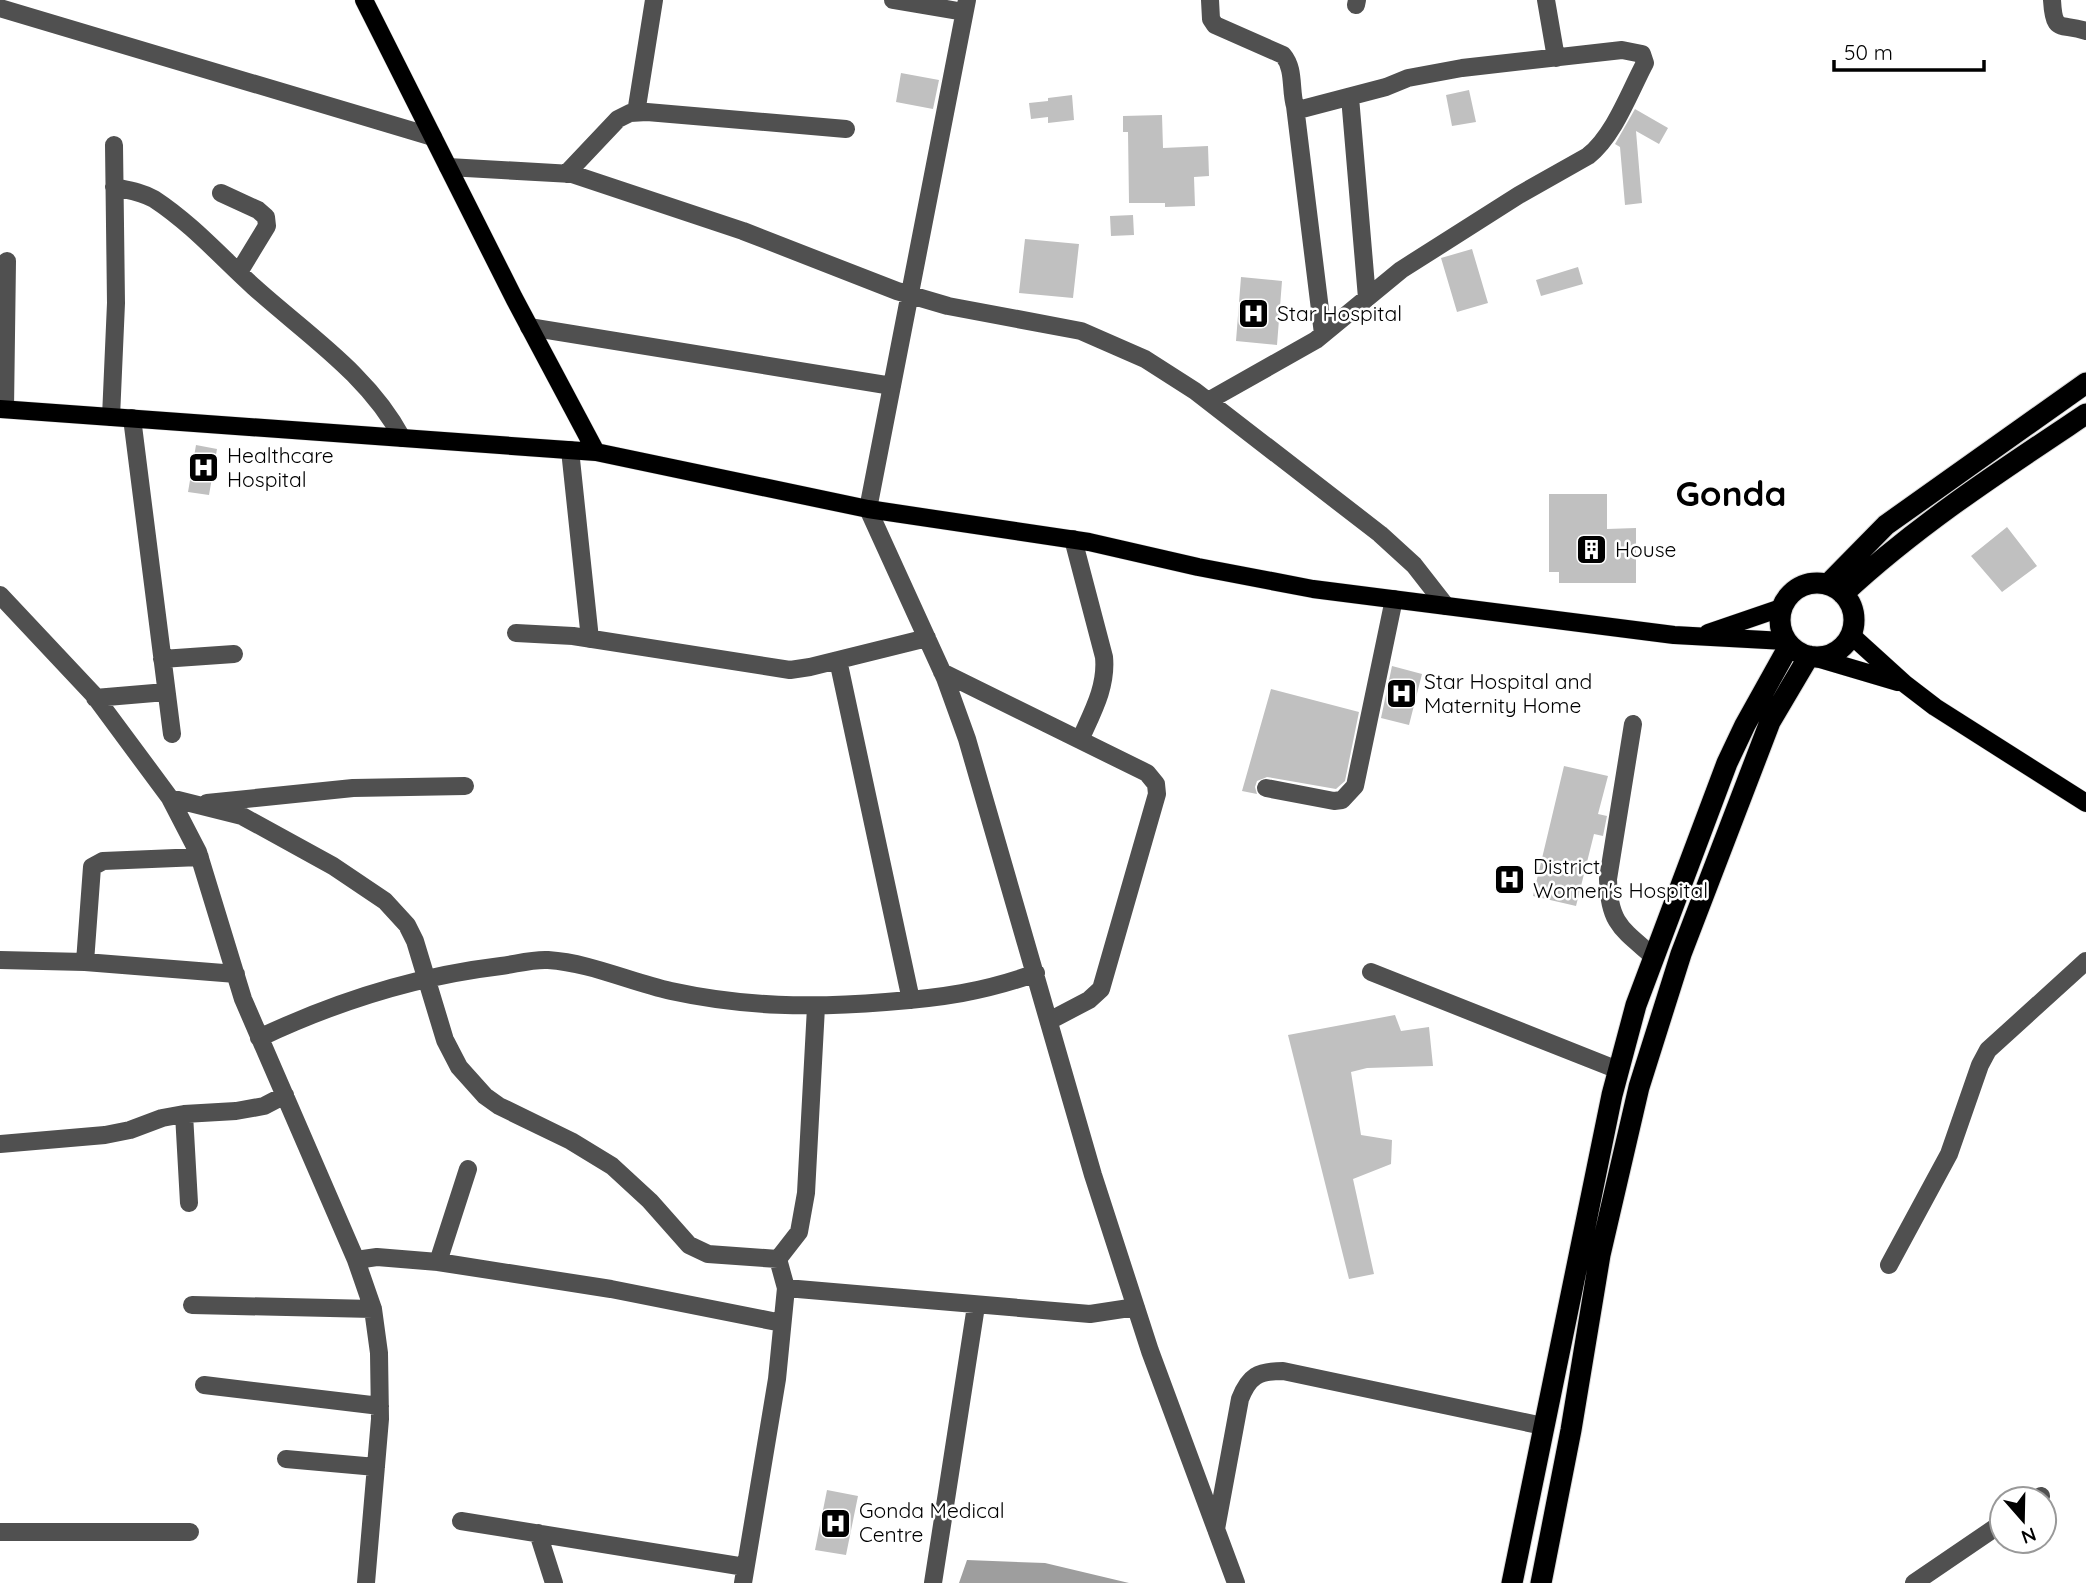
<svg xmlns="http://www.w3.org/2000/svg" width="2086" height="1583" viewBox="0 0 2086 1583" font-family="Quicksand,sans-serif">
  <rect width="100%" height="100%" fill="#fff"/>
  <path fill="#9e9e9e" d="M967,1560L1045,1563L1129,1583H959Z"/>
  <path fill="#c0c0c0" d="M901,73L939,80L933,109L896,102Z
    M1469,90L1476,122L1452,126L1446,95Z
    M1072,95L1074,120L1048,123V117L1031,119L1029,103L1048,101V98Z
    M1635,109L1668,128L1659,144L1636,131L1642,203L1625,205L1620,147L1615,144Z
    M1162,115L1163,148L1208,146L1209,176L1194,177L1195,206L1165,207V203H1129L1128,132H1123V116Z
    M1133,215L1134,235L1111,236L1110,216Z
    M1025,239L1079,244L1073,298L1019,293Z
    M1472,249L1488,303L1457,312L1441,258Z
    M1578,267L1583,284L1541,296L1536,280Z
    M1241,277L1282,281L1277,345L1236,341Z
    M196,445L217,449L209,495L188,492Z
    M1549,494H1607V529L1636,528V583H1559V572H1549Z
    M2007,527L2037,566L2002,592L1971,556Z
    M1392,666L1422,674L1409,725L1381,718Z
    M1271,689L1359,712L1345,781L1336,789L1267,777L1257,781L1255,787L1257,794L1242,791Z
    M1564,766L1608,776L1598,814L1607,816L1603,836L1594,834L1576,906L1533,896Z
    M1395,1015L1401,1031L1429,1027L1433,1066L1367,1068L1351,1072L1361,1135L1392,1140L1391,1164L1353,1179L1374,1274L1349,1279L1288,1035Z
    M827,1490L858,1496L846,1555L815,1550Z"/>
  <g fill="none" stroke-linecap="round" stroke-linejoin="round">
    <defs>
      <path id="major" d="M364,0L514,298L596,452L868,509L1089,542L1198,567L1313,589L1674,635L1785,641
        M0,409L596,452
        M1708,633L1781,608
        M1851,635L1905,684L1935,707L2086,803
        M1817,658L1898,682"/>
      <path id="highway" d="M1780 620a37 37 0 1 1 74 0a37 37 0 1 1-74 0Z
        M1828,584L1886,525L2086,383
        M1843,594C1917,525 2002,470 2086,414
        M1512,1583L1612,1095L1636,1005L1727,763L1745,725L1789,646
        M1541,1583L1571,1430L1600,1255L1639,1087L1681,954L1770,722L1809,656"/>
    </defs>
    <use href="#major" stroke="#dbdbdb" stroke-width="19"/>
    <use href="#highway" stroke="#dbdbdb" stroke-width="23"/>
    <path stroke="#505050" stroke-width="18" d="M893,0L964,12
      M967,0L868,509L945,678L967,739L1093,1175L1150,1351L1236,1583
      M1546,0L1556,58
      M2052,0C2054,35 2060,22 2086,31
      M1356,5L1357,0
      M0,8L433,137
      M1350,97L1367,298
      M1295,106L1323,334
      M636,113L654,0
      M448,167L572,174L743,231L897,291L948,306L1081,331L1145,359L1195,391L1380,534L1414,565L1446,606
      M566,174L618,119L630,113L647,112L846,129
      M114,187C128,190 142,192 154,199C192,224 221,257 254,287C306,334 369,375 402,438
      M221,193L258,210L266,217L267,226L239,272
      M529,327L892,386
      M1208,401L1316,340L1401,270L1519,195L1588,156C1614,136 1630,91 1645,63L1642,54L1622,50L1462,68L1408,78L1386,87L1302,109L1295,106C1290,90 1295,69 1283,55L1215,25L1211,19L1210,0
      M5,409L7,261
      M111,417L116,303L114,145
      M132,418L172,734
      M570,450L590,639
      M1073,539L1104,657C1107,687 1092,713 1080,740
      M0,595L93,694L170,798L242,816L333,866L385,901L407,925L415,941L445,1040L459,1067L485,1096L499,1106L571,1141L612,1166L650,1201L689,1245L708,1254L778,1259
      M516,633L573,636L790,670L810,667L927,638
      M162,659L234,654
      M838,660L911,1000
      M942,672L1147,773L1156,784L1157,794L1101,989L1089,1000L1049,1021
      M95,698L166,692
      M1633,724L1608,879C1609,924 1622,929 1654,957
      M1266,788L1334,801L1342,800L1355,786L1394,599
      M170,798L198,852L243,999L356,1260L373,1309L379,1353L380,1419L366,1583
      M207,803L353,788L465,786
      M0,960L85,962L236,974
      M85,962L92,867L103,861L200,857
      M1371,972L1618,1070
      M259,1038C335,1002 417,976 501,966C516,964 533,959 548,960C591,963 630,982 671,991C744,1007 812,1008 886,1002C940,998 984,992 1036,973
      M184,1114L189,1203
      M0,1144L105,1135L130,1130L162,1118L184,1114L236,1111L264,1106L285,1095
      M778,1259L799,1232L806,1193L816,1007
      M356,1260L377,1257L438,1262L611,1289L782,1323
      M438,1262L468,1169
      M1889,1265L1949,1154L1980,1065L1988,1050L2086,961
      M786,1288L1090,1314L1136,1307
      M192,1305L373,1309
      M204,1385L380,1406
      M286,1459L376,1467
      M2037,1499L2041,1496
      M461,1521L745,1567
      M1216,1529L1240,1399C1249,1376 1258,1371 1283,1371L1543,1426
      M0,1532H190
      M538,1533L554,1583
      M743,1583L777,1379L786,1288L778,1259
      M933,1583L976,1306
      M1914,1583L2002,1523"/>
    <use href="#major" stroke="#000" stroke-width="18"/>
    <use href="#highway" stroke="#000" stroke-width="21"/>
  </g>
  <defs>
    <symbol id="hospital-square" viewBox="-11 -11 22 22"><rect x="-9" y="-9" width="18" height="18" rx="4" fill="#000" stroke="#fff"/><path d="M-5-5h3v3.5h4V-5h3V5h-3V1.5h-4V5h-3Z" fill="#fff"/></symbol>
    <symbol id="building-square" viewBox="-11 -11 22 22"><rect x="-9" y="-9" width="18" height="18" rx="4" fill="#000" stroke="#fff"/><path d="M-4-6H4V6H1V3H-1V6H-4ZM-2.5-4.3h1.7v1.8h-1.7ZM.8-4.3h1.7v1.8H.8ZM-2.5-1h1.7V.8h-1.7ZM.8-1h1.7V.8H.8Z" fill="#fff"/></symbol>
  </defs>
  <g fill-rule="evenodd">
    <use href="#hospital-square" x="1236" y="296" width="35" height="35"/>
    <use href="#hospital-square" x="186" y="450" width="35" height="35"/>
    <use href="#building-square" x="1574" y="532" width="35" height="35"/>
    <use href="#hospital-square" x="1384" y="676" width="35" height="35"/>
    <use href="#hospital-square" x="1492" y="862" width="35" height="35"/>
    <use href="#hospital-square" x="818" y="1506" width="35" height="35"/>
  </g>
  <g text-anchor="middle" stroke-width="5" stroke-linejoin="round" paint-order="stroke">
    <g font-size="21" fill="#000" stroke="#fff" text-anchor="start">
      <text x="1277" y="321">Star Hospital</text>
      <text x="227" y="463">Healthcare<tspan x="227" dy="24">Hospital</tspan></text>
      <text x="1615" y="557">House</text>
      <text x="1424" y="689">Star Hospital and<tspan x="1424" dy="24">Maternity Home</tspan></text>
      <text x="1533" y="874">District<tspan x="1533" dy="24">Women's Hospital</tspan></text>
      <text x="859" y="1518">Gonda Medical<tspan x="859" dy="24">Centre</tspan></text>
    </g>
    <g font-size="35" font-weight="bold" fill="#000" stroke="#fff">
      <text x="1731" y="506">Gonda</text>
    </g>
  </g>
  <g transform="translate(2023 1520) rotate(160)"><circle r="33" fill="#ffffff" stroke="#999999" stroke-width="2"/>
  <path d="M0-5L12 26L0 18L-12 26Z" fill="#000000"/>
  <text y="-10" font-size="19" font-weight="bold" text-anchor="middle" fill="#000000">N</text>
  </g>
  <path d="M1834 60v10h150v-10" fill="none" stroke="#000000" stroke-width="3.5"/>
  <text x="1844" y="60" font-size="21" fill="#000000" stroke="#ffffff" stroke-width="5" paint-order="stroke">50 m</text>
</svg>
